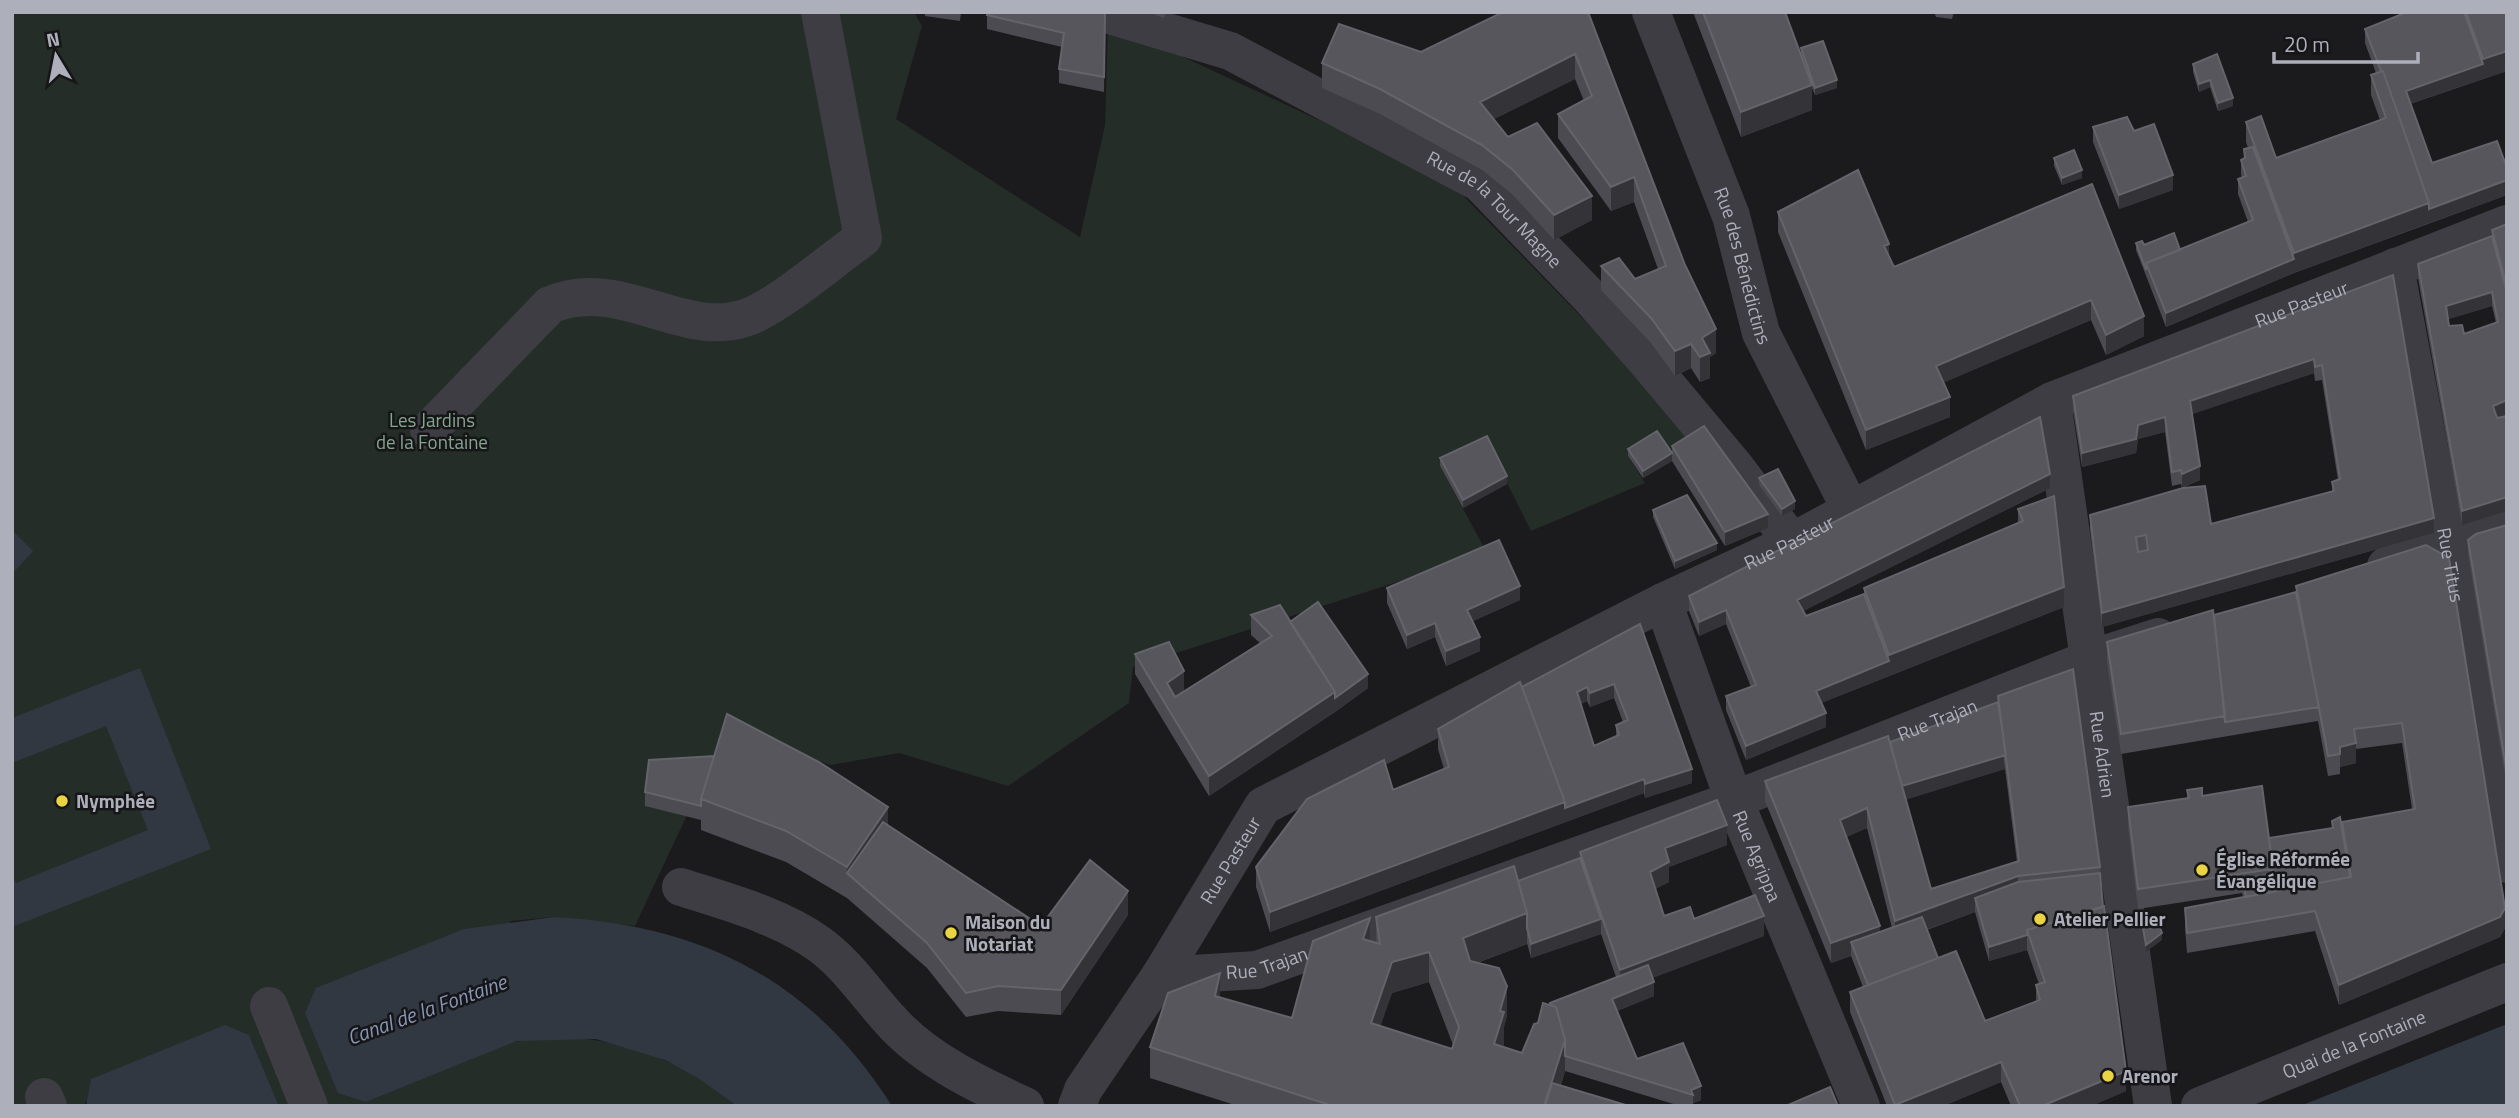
<svg xmlns="http://www.w3.org/2000/svg" width="2519" height="1118" viewBox="0 0 2519 1118" font-family="'Titillium Web',sans-serif">
  <rect width="100%" height="100%" fill="#1b1a1d"/>
  <path fill="#242d27" d="M12,12H914L922,26L896,119L1080,237L1105,125L1108,22L1448,180L1699,438L1670,452L1628,456L1645,483L1531,531L1487,443L1440,466L1487,553L1133,667L1129,703L1008,786L899,753L831,765L726,732L635,926L554,917L511,921L366,1102C400,1088 435,1074 469,1060C485,1054 502,1044 519,1041C595,1027 679,1055 737,1106H279L249,1035L85,1102L86,1106H12Z"/>
  <path fill="#323842" d="M12,530L33,551L12,574Z
    M140,668L211,849L12,927V876L16,883L148,830L106,726L12,763V718Z
    M554,917C701,925 812,979 892,1106H737L698,1078L665,1060L596,1039L517,1041L366,1102L338,1093L305,1013L316,988L464,929Z
    M2507,1024V1106H2300Z
    M225,1025L249,1035L279,1106H86L91,1079Z"/>
  <g fill="none" stroke-linecap="round" stroke-linejoin="round">
    <g stroke="#3e3d43" stroke-width="38">
      <path id="s1" d="M1100,12L1230,51L1480,183L1588,295L1649,364L1736,468L1792,542"/>
      <path id="s2" d="M1651,12L1731,216L1761,333L1851,510"/>
      <path id="s3" d="M2395,267L2507,864"/>
      <path id="s4" d="M2052,401L2153,1106"/>
      <path d="M429,430L550,305C622,275 683,341 748,317C780,305 833,259 863,238L820,12"/>
      <path d="M2386,566L2507,528"/>
      <path id="s5" d="M1663,602L1734,800L1861,1106"/>
      <path d="M681,887C727,902 778,915 819,944C848,965 867,995 891,1021C926,1060 979,1085 1025,1106"/>
      <path id="s6" d="M1160,976L1257,970L1734,800L2090,659L2158,637"/>
      <path d="M269,1006L309,1106"/>
      <path d="M44,1097L48,1106"/>
      <path id="s7" d="M1077,1106L1083,1090L1160,976L1263,806L1663,602L1792,542L2052,401L2507,224"/>
      <path id="s8" d="M2200,1106L2507,982"/>
    </g>
  </g>
  <path fill="#4c4b51" fill-rule="evenodd" d="M925,12H961L960,21L925,16Z
    M1105,12L1104,92L1059,83V69L1062,47L987,29V15Z
    M1147,12H1167L1164,18Z
    M1588,12L1716,353L1710,357V378L1700,382L1691,368L1675,376L1651,343L1601,290V266L1635,279L1658,269L1634,202L1611,211L1558,138V114L1584,101L1575,79L1494,119L1508,137L1592,220L1554,240L1513,195L1482,170L1380,114L1322,88V63L1421,52Z
    M1693,12H1785L1801,55V48L1837,88L1815,95L1812,88V110L1741,137Z
    M1934,12H1954L1952,19L1936,17Z
    M2407,12H2507V71L2410,104L2432,163L2507,195L2294,273L2166,327L2136,250V243L2180,250L2248,222L2238,194V179L2242,178L2241,174V160L2244,158V149L2248,148L2246,142V122L2276,158L2380,120L2371,95V75L2376,73L2365,43V29Z
    M2217,54L2233,106L2218,111L2210,87L2199,92L2193,72V64Z
    M2093,127L2134,131L2173,190L2119,209L2093,142Z
    M2054,158L2082,178L2062,185L2054,166Z
    M2092,184L2144,336L2106,355L2091,320L1944,382L1950,417L1866,450L1778,232V212L1889,255L1894,267Z
    M2507,224V415L2497,418L2462,525L2418,278V264L2492,236V230ZM2492,306L2496,323L2464,334L2449,326L2448,319Z
    M2393,275L2434,533L2102,627L2090,529V515L2211,524L2332,491V482L2338,480L2322,380L2315,381L2314,373L2192,414L2200,480L2182,488L2181,484L2172,486L2165,432L2138,439L2136,453L2082,467L2073,410V396Z
    M1672,446L1768,528L1725,546L1672,461L1643,478L1628,456V449L1672,453Z
    M1440,458L1507,484L1463,508L1440,466Z
    M1759,478L1795,509L1782,516L1759,485Z
    M2050,488L1803,611L1806,616L1864,594V588L2018,524V509L2064,607L1821,703L1826,727L1746,760L1726,710V696L1751,687L1726,624L1699,636L1689,611V596Z
    M1653,510L1717,550L1675,569L1653,517Z
    M2507,525V787L2468,554V540Z
    M2426,545L2505,928L2500,937L2339,1005L2315,931L2187,953L2185,928V908L2243,897L2242,893L2138,909L2128,827V807L2187,798V790L2202,796L2269,838L2332,828V821L2342,828L2412,809L2402,743L2356,749V763L2340,767V774L2328,776L2318,721L2121,754L2107,662V642L2214,615L2296,592V586Z
    M1387,588L1520,600L1473,621L1480,651L1446,666L1435,637L1407,649L1387,603Z
    M1251,615L1290,622L1368,688L1335,712L1209,796L1135,674V654L1184,691L1175,697L1260,643L1251,635Z
    M1640,624L1692,783L1645,798L1644,793L1270,932L1256,887V867L1393,790L1444,769L1438,749V729L1522,687ZM1614,698L1623,722L1616,725V737L1594,746L1581,704L1587,701L1590,707Z
    M1998,696L2100,867L2103,907L2126,1091L2091,1106H2011L2001,1082L1943,1106H1887L1850,1012V992L1863,987L1851,956L1831,963L1765,801V781L1890,741L1998,702ZM2005,769L2017,862L1931,889L1906,799ZM1867,828L1892,928L1880,932L1846,837ZM1975,912L1989,961L2027,950L2039,984L2036,985V1001L1985,1021L1938,958L1927,930Z
    M645,792L888,825L1041,926L1128,915L1061,1015L998,1011L966,1017L927,968L847,898L786,862L701,830V820L645,806Z
    M1727,845L1669,867V882L1655,889L1664,916L1694,919L1764,936L1652,978L1654,996L1617,1011L1637,1059L1701,1100L1693,1103V1106H1680L1565,1071L1561,1085L1629,1106H1238L1150,1078V1047L1220,997L1292,1018L1370,941L1376,943V917L1518,881L1580,858V852ZM1601,934L1616,977L1550,1003V1005L1538,1023L1522,1053L1503,1047L1504,1043V1027L1507,1016L1477,963L1527,944V943L1531,958ZM1429,982L1453,1045L1452,1049L1380,1026L1392,993Z"/>
  <path fill="#343337" d="M2507,51V71L2406,105V91L2483,64V59Z
    M1575,54V79L1480,126V102Z
    M1837,80V88L1815,95V88Z
    M2210,80V87L2199,92V84Z
    M1812,85V110L1741,137V112Z
    M2233,98V106L2218,111V103Z
    M2082,170V178L2062,185V178Z
    M2173,175V190L2119,209V195Z
    M1634,177V202L1611,211V187Z
    M2507,180V195L2429,223V209Z
    M1592,196V220L1554,240V215Z
    M2429,203V223L2294,273L2166,327V313L2294,259V253Z
    M1889,244V264L1884,246Z
    M2492,292V306L2446,320V306Z
    M2091,300V320L1936,386V366Z
    M2144,316V336L2106,355V335Z
    M1716,329V353L1710,357V378L1700,382V357L1702,338Z
    M1691,344V368L1675,376V351Z
    M2314,359V373L2190,415V401Z
    M1950,397V417L1866,450V430Z
    M2507,400V415L2493,420V406Z
    M2165,417V432L2138,439L2136,453L2082,467V453L2138,425Z
    M1672,453V461L1643,478V471Z
    M2200,466V480L2182,488V474Z
    M2050,474V488L1797,614V600Z
    M1507,476V484L1463,508V500Z
    M2507,497V511L2462,525V511Z
    M1795,501V509L1782,516V509Z
    M1768,514V528L1725,546V532Z
    M2434,518V533L2102,627V613Z
    M1717,543V550L1675,569V561Z
    M1520,586V600L1467,624V610Z
    M2064,587V607L1889,676V655Z
    M1726,610V624L1699,636V622Z
    M1435,623V637L1407,649V635Z
    M1480,637V651L1446,666V651Z
    M1889,661V676L1816,705V691Z
    M1184,671V691L1167,703V683Z
    M1368,674V688L1335,712L1209,796V776L1335,692Z
    M1614,684V698L1590,707V693Z
    M1587,687V701L1577,706V692Z
    M1826,713V727L1746,760V746Z
    M2356,743V763L2340,767V747Z
    M2003,755L2005,769L1902,801V786Z
    M1692,769V783L1645,798V784Z
    M1644,779V793L1270,932V912L1565,802Z
    M888,807V837L847,873V898V867Z
    M1867,808V828L1840,840V820Z
    M1727,825V845L1669,867V882L1650,892V872L1665,848Z
    M2018,876V896L1975,898V912L1895,941V921Z
    M1128,891V915L1061,1015V990Z
    M2505,908V928L2500,937L2339,1005V985Z
    M1527,913V944L1463,968V938Z
    M1764,916V936L1620,990V970Z
    M1370,918V949L1363,939Z
    M1601,919V934L1531,958V944Z
    M1880,926V946L1851,942V956L1831,963V943Z
    M2162,933V940L2146,952V945Z
    M2027,935V950L1989,961V947Z
    M1429,952V982L1392,993L1371,1054V1023L1392,962Z
    M1220,973V1004L1215,996Z
    M1654,982V996L1612,1013V999Z
    M1507,986V1016L1504,1027V1043L1494,1075V1044L1500,1011Z
    M1565,1040V1071L1554,1106H1544Z
    M2001,1062V1082L1943,1106H1895Z
    M2126,1071V1091L2091,1106H2042Z
    M1701,1086V1100L1693,1103V1095L1691,1090Z"/>
  <path fill="#57565c" stroke="#64646b" stroke-width="2" fill-rule="evenodd" d="M988,12H1105L1104,77L1059,69L1064,33L987,15Z
    M1503,12H1588L1685,265L1716,329L1702,338L1710,353L1700,357L1691,344L1675,351L1651,318L1601,266L1619,258L1635,279L1666,266L1634,177L1611,187L1558,114L1592,96L1575,54L1480,102L1508,137L1537,123L1592,196L1554,215L1513,170L1482,145L1380,89L1322,63L1339,24L1421,52Z
    M1703,12H1785L1812,85L1741,112Z
    M2407,12H2464L2483,64L2406,91L2432,163L2497,141L2507,168V180L2429,209V203L2383,71H2381L2365,29Z
    M2466,12H2507V51L2483,59Z
    M1823,41L1837,80L1815,88L1801,48Z
    M2217,54L2233,98L2218,103L2210,80L2199,84L2193,64Z
    M2383,71L2429,203L2294,253L2246,122L2261,116L2276,158L2386,118L2371,75Z
    M2127,117L2134,131L2154,124L2173,175L2119,195L2093,127Z
    M2253,147L2294,259L2166,313L2146,263L2253,220L2238,179L2246,176L2241,160L2245,158L2244,149Z
    M2074,150L2082,170L2062,178L2054,158Z
    M1858,170L1889,244L1884,246L1894,267L2092,184L2144,316L2106,335L2091,300L1936,366L1950,397L1866,430L1778,212Z
    M2507,224V287L2492,230Z
    M2174,233L2180,250L2146,263V270L2136,243L2142,241L2144,245Z
    M2492,236L2507,293V400L2493,406L2497,418L2507,416V497L2462,511L2418,264ZM2492,292L2498,322L2464,334L2462,325L2449,326L2446,306Z
    M2393,275L2434,518L2102,613L2090,515L2183,488L2205,486L2211,524L2334,491L2332,482L2340,479L2322,365L2315,367L2314,359L2190,401L2200,466L2182,474L2181,470L2172,472L2165,417L2138,425L2136,439L2082,453L2073,396ZM2146,535L2148,550L2138,552L2136,537Z
    M2040,417L2050,474L1797,600L1806,616L1864,594L1889,661L1816,691L1826,713L1746,746L1726,696L1756,685L1726,610L1699,622L1689,596Z
    M1704,426L1768,514L1725,532L1672,446Z
    M1657,431L1672,453L1643,471L1628,449Z
    M1487,436L1507,476L1463,500L1440,458Z
    M1778,469L1795,501L1782,509L1759,478Z
    M1687,495L1717,543L1675,561L1653,510Z
    M2054,496L2064,587L1889,655L1864,588L2023,521L2018,509Z
    M2507,525V773L2468,540L2476,534Z
    M1499,540L1520,586L1467,610L1480,637L1446,651L1435,623L1407,635L1387,588Z
    M2426,545L2449,558L2505,908L2500,917L2339,985L2315,911L2187,933L2185,908L2351,877L2342,822L2415,809L2402,723L2354,729L2356,743L2340,747V754L2328,756L2296,586Z
    M2296,592L2319,707L2225,722L2214,615Z
    M1318,602L1368,674L1335,698V692L1290,622Z
    M1280,605L1335,692L1209,776L1135,654L1169,642L1184,671L1167,683L1175,697L1272,636L1251,615Z
    M2213,610L2225,716L2121,734L2107,642Z
    M1640,624L1692,769L1645,784L1644,779L1565,808V802L1522,687ZM1614,684L1628,720L1616,725L1619,735L1594,746L1577,692L1587,687L1590,693Z
    M2073,669L2100,867L2018,876L1895,921L1867,808L1840,820L1880,926L1831,943L1765,781L1888,736L1931,889L2019,861L1998,696Z
    M1520,682L1565,802L1270,912L1256,867L1307,799L1384,760L1393,790L1449,767L1438,729Z
    M1998,702L2006,755L1902,786L1890,742Z
    M727,714L819,762L888,807L847,867L786,831L701,799Z
    M714,756L701,799V806L645,792L649,760Z
    M2262,786L2273,869L2138,889L2128,807L2189,798L2187,790L2202,788V796Z
    M1717,800L1727,825L1665,848L1669,862L1650,872L1664,916L1690,907L1694,919L1755,895L1764,916L1620,970L1580,852Z
    M2340,817L2350,877L2246,897L2242,879L2273,874L2269,838L2333,828L2332,821Z
    M883,822L1041,926L1090,860L1128,891L1061,990L998,986L966,993L927,943L847,873Z
    M1580,858L1601,919L1531,944L1527,928V913L1518,881Z
    M1514,866L1527,913L1463,938L1470,961L1499,968L1507,986L1500,1011L1504,1012L1494,1044L1522,1053L1534,1024L1538,1023L1543,1003L1556,1007L1565,1040L1544,1106H1333L1150,1047L1168,993L1220,973L1215,996L1292,1018L1313,941L1370,918L1363,939L1380,944L1376,917ZM1429,952L1459,1027L1452,1049L1371,1023L1392,962Z
    M2100,873L2103,907L2027,930V935L1989,947L1975,898L2018,882Z
    M2104,906L2126,1071L2042,1106H2020L2001,1062L1895,1105L1850,992L1956,951L1985,1021L2040,1000L2036,985L2045,982L2027,930Z
    M1922,917L1938,958L1868,985L1851,942Z
    M2159,925L2162,933L2146,945L2143,928Z
    M1648,965L1654,982L1612,999L1637,1059L1683,1043L1701,1086L1691,1090L1693,1095L1565,1056V1040L1556,1007L1550,1005V1003Z
    M1552,1083L1629,1106H1545Z
    M1830,1087L1838,1106H1786Z"/>
  <g fill="#ebd444" stroke="#161518" stroke-width="2.5">
    <circle cx="62" cy="801" r="7"/>
    <circle cx="2202" cy="870" r="7"/>
    <circle cx="2040" cy="919" r="7"/>
    <circle cx="951" cy="933" r="7"/>
    <circle cx="2108" cy="1076" r="7"/>
  </g>
  <g text-anchor="middle" stroke-width="5" stroke-linejoin="round" paint-order="stroke">
    <g font-size="19" fill="#adafbb" stroke="#161518">
      <text dy="7" stroke="none"><textPath href="#s1" startOffset="446">Rue de la Tour Magne</textPath></text>
      <text dy="7" stroke="none"><textPath href="#s2" startOffset="270">Rue des Bénédictins</textPath></text>
      <text dy="7" stroke="none"><textPath href="#s7" startOffset="1508">Rue Pasteur</textPath></text>
      <text dy="7" stroke="none"><textPath href="#s7" startOffset="942">Rue Pasteur</textPath></text>
      <text dy="7" stroke="none"><textPath href="#s3" startOffset="303">Rue Titus</textPath></text>
      <text dy="7" stroke="none"><textPath href="#s6" startOffset="822">Rue Trajan</textPath></text>
      <text dy="7" stroke="none"><textPath href="#s4" startOffset="357">Rue Adrien</textPath></text>
      <text dy="7" stroke="none"><textPath href="#s5" startOffset="271">Rue Agrippa</textPath></text>
      <text dy="7" stroke="none"><textPath href="#s7" startOffset="290">Rue Pasteur</textPath></text>
      <text dy="7" stroke="none"><textPath href="#s6" startOffset="108">Rue Trajan</textPath></text>
      <text dy="7" stroke="none"><textPath href="#s8" startOffset="166">Quai de la Fontaine</textPath></text>
    </g>
    <g font-size="19" fill="#86a58e" stroke="#161518">
      <text x="432" y="427">Les Jardins<tspan x="432" dy="22">de la Fontaine</tspan></text>
    </g>
    <g font-size="19" font-weight="bold" fill="#adafbb" stroke="#161518" text-anchor="start">
      <text x="76" y="808">Nymphée</text>
      <text x="2216" y="866">Église Réformée<tspan x="2216" dy="22">Évangélique</tspan></text>
      <text x="2054" y="926">Atelier Pellier</text>
      <text x="965" y="929">Maison du<tspan x="965" dy="22">Notariat</tspan></text>
      <text x="2122" y="1083">Arenor</text>
    </g>
    <g font-size="21" font-style="italic" fill="#8796b4" stroke="#161518">
      <text transform="translate(427 1010) rotate(-20)" y="7">Canal de la Fontaine</text>
    </g>
  </g>
  <rect width="2519" height="1118" fill="none" stroke="#adafbb" stroke-width="28"/>
  <g transform="translate(56 56) rotate(350)" stroke="#161518" stroke-width="5" paint-order="stroke">
  <path d="M0-5L12 26L0 18L-12 26Z" fill="#adafbb"/>
  <text y="-10" font-size="19" font-weight="bold" text-anchor="middle" fill="#adafbb">N</text>
  </g>
  <path d="M2274 52v10h144v-10" fill="none" stroke="#adafbb" stroke-width="3.5"/>
  <text x="2284" y="52" font-size="21" fill="#adafbb" stroke="#161518" stroke-width="5" paint-order="stroke">20 m</text>
</svg>
